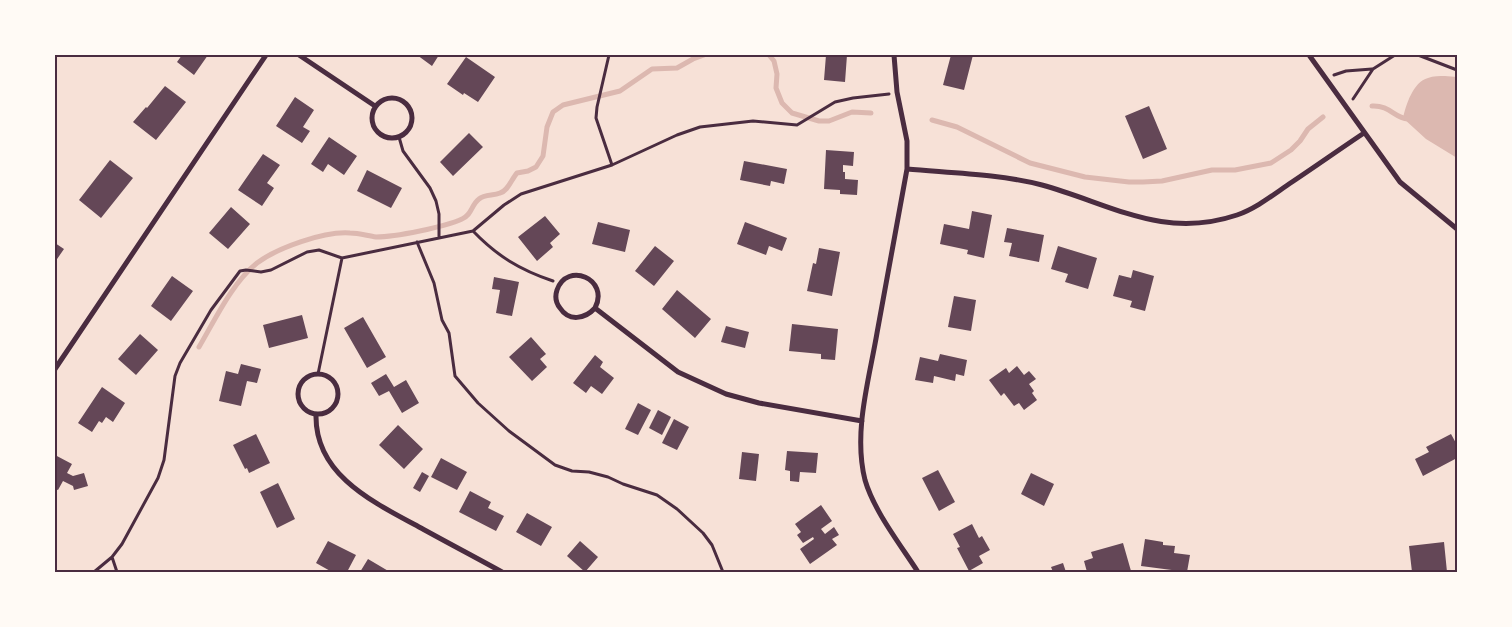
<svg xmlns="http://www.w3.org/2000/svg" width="1512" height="627" viewBox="0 0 1512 627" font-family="'Alegreya Sans',sans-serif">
  <rect width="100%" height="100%" fill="#f7e1d7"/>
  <path fill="#dcb8b0" d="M1445,76L1457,77V158L1426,139L1403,118C1406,105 1413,82 1428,78C1433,76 1440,76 1445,76Z"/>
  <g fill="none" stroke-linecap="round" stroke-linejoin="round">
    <path stroke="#dcb8b0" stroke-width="5" d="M769,55L774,61L777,74L776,88L782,103L792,113L819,121H829L852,112L871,113
      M1372,106C1390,105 1394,118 1408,119
      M932,120L957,127L1030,163L1085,177L1129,182H1143L1162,181L1212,170H1235L1271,163L1291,150L1300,141L1308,129L1323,117
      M199,347C215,320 232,283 257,263C277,248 324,231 350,233C359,233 368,236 376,237C395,237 445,227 462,219C472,215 471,205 479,199C485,194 493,196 500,193C508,191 511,180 517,173L528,171L536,167L543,156L547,127L553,112L563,105L620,91L652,69L677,68L693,59L704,55"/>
  </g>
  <path fill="#644757" d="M182,55H208L194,75L177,62Z
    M417,55H439L432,66Z
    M826,55H847L845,82L824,80Z
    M951,55H973L964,90L943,85Z
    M466,57L495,77L478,102L464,93L463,95L447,84Z
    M165,86L186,102L156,140L133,122L146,107L147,108Z
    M295,97L314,110L303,127L310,131L302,143L276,126Z
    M1149,106L1167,149L1143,159L1125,116Z
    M469,133L483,147L453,176L440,162Z
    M329,137L357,156L344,175L328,164L323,172L311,164Z
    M826,150L854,152L853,166L843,165V172H845V179L858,180L857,195L840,194V190L824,189Z
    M263,154L280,165L267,183L274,188L262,206L238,190Z
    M110,160L133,178L101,218L79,200Z
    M744,161L787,169L784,184L771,181L770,186L740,180Z
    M367,170L402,188L391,208L357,191Z
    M231,207L250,224L228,249L209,233Z
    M972,211L992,215L984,258L967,254L968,250L940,244L944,224L969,229Z
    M545,216L560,234L550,243L553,247L537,261L518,237Z
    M598,222L630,230L625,252L592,244Z
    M745,222L787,238L782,251L769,246L766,255L737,244Z
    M1007,228L1044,235L1039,262L1009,256L1012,243L1004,242Z
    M55,243L64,249L55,262Z
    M655,246L674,261L654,286L635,271Z
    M1058,246L1097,258L1088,289L1065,282L1068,274L1051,269Z
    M819,248L840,252L832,296L807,291L813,263L816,264Z
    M1133,270L1154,276L1145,311L1130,307L1132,301L1113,296L1119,275L1131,278Z
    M172,276L193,291L171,321L151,306Z
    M494,277L519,282L512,316L496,313L500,290L492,289Z
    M677,290L711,319L695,338L662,309Z
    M954,296L976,300L971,331L948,327Z
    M302,315L308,338L269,348L263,325Z
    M363,317L386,357L367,368L344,328Z
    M792,324L838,329L835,360L821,359V354L789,351Z
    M726,326L749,332L745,348L721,342Z
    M140,334L158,350L136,375L118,359Z
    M531,337L546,354L540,359L547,367L532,381L509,357Z
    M940,354L967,360L964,376L956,374L955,381L934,376L933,383L915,380L920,357L938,361Z
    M595,355L603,362L600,367L614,378L602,394L591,386L586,393L573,383Z
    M241,364L261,369L257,383L247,381L241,406L219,401L226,371L238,374Z
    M1017,366L1024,375L1029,371L1036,379L1029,384L1034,391L1032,393L1037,400L1024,410L1019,403L1014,406L1004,393L1001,396L989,380L1006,368L1009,373Z
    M386,374L394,387L406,380L419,403L402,413L389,391L379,396L371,383Z
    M102,387L125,403L113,422L106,417L102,423L99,421L92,432L78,423Z
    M638,403L651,410L638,435L625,429Z
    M658,410L671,417L662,435L649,428Z
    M674,419L689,427L677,450L662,443Z
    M398,425L423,449L404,469L379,445Z
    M256,434L270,463L249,473L247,468L245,469L233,445Z
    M1451,434L1457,445V458L1423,476L1415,459L1429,452L1426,447Z
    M787,451L818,453L816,473L800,472L799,482L790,481V471L785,470Z
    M742,452L759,454L756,481L739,479Z
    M55,455L72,464L67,473L73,476L84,473L88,486L74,490L73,486L63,481L58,490L55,489Z
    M441,458L467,472L457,490L431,477Z
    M938,470L955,502L939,511L922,478Z
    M422,472L429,476L420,492L413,488Z
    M1031,473L1054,484L1044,506L1021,494Z
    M278,483L295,519L277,528L260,492Z
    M470,491L491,502L488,508L504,516L496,531L459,512Z
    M821,505L832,521L821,529L825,534L834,527L839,535L832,539L837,545L810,564L800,549L814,539L813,537L803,543L797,535L801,532L795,524Z
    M527,513L552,527L541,546L516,532Z
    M972,524L979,538L982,536L990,550L979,556L983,563L969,571L957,548L960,547L953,534Z
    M1145,539L1163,542V545L1175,546L1174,553L1190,555L1187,572L1141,566Z
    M328,541L356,555L347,572H332L316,563Z
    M580,541L598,557L585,572L567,556Z
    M1444,542L1447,572H1412L1409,546Z
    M1123,543L1131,571L1087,572L1084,561L1093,558L1091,552Z
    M368,559L390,572H360Z
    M1063,563L1066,572H1053L1051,567Z"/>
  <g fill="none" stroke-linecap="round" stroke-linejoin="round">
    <path stroke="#4a2c40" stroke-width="3" d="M609,55L597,107L596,118L612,165
      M1418,55L1457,70
      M1334,75L1346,71L1372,69
      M1353,99L1373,69L1395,55
      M399,137L403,151L430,188L436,201L439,214V238
      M473,231C497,256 520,270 553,281
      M417,242L434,283L442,320L449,333L455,376L478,403L509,431L555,465L572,471L589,472L608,477L623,484L657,495L677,509L703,533L712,545L723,572
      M318,374L342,258
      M112,557L117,572
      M94,572L112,557L122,544L158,478L164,460L175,376L180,363L211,310L240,271L246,270L261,272L271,270L307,252L319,250L342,258L473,231L504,205L521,194L612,165L677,135L700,127L753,121L797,125L835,102L853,98L889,94"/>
    <path stroke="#4a2c40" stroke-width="5" d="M299,55L375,106
      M894,55L897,92L907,141V169C897,224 887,278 877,333C869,380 853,432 865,480C874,511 900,544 918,572
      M1309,55L1400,182L1457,229
      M372 118a20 20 0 1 1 40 0a20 20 0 1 1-40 0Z
      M907,169C952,173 999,174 1042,185C1111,204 1163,240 1237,215C1257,208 1274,194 1292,182C1316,166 1340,149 1364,133
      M595,308C610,279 567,261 557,290C555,296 556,303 560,308C569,322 585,319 595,308L678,372L726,394L759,403L862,421
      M55,369L266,55
      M298 394a20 20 0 1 1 40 0a20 20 0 1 1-40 0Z
      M316,415C315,476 375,503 421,528C448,543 475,557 502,572"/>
  </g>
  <rect width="1512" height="627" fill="none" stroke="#fffaf5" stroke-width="112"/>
  <rect x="56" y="56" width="1400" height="515" fill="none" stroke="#4a2c40" stroke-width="2"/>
</svg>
